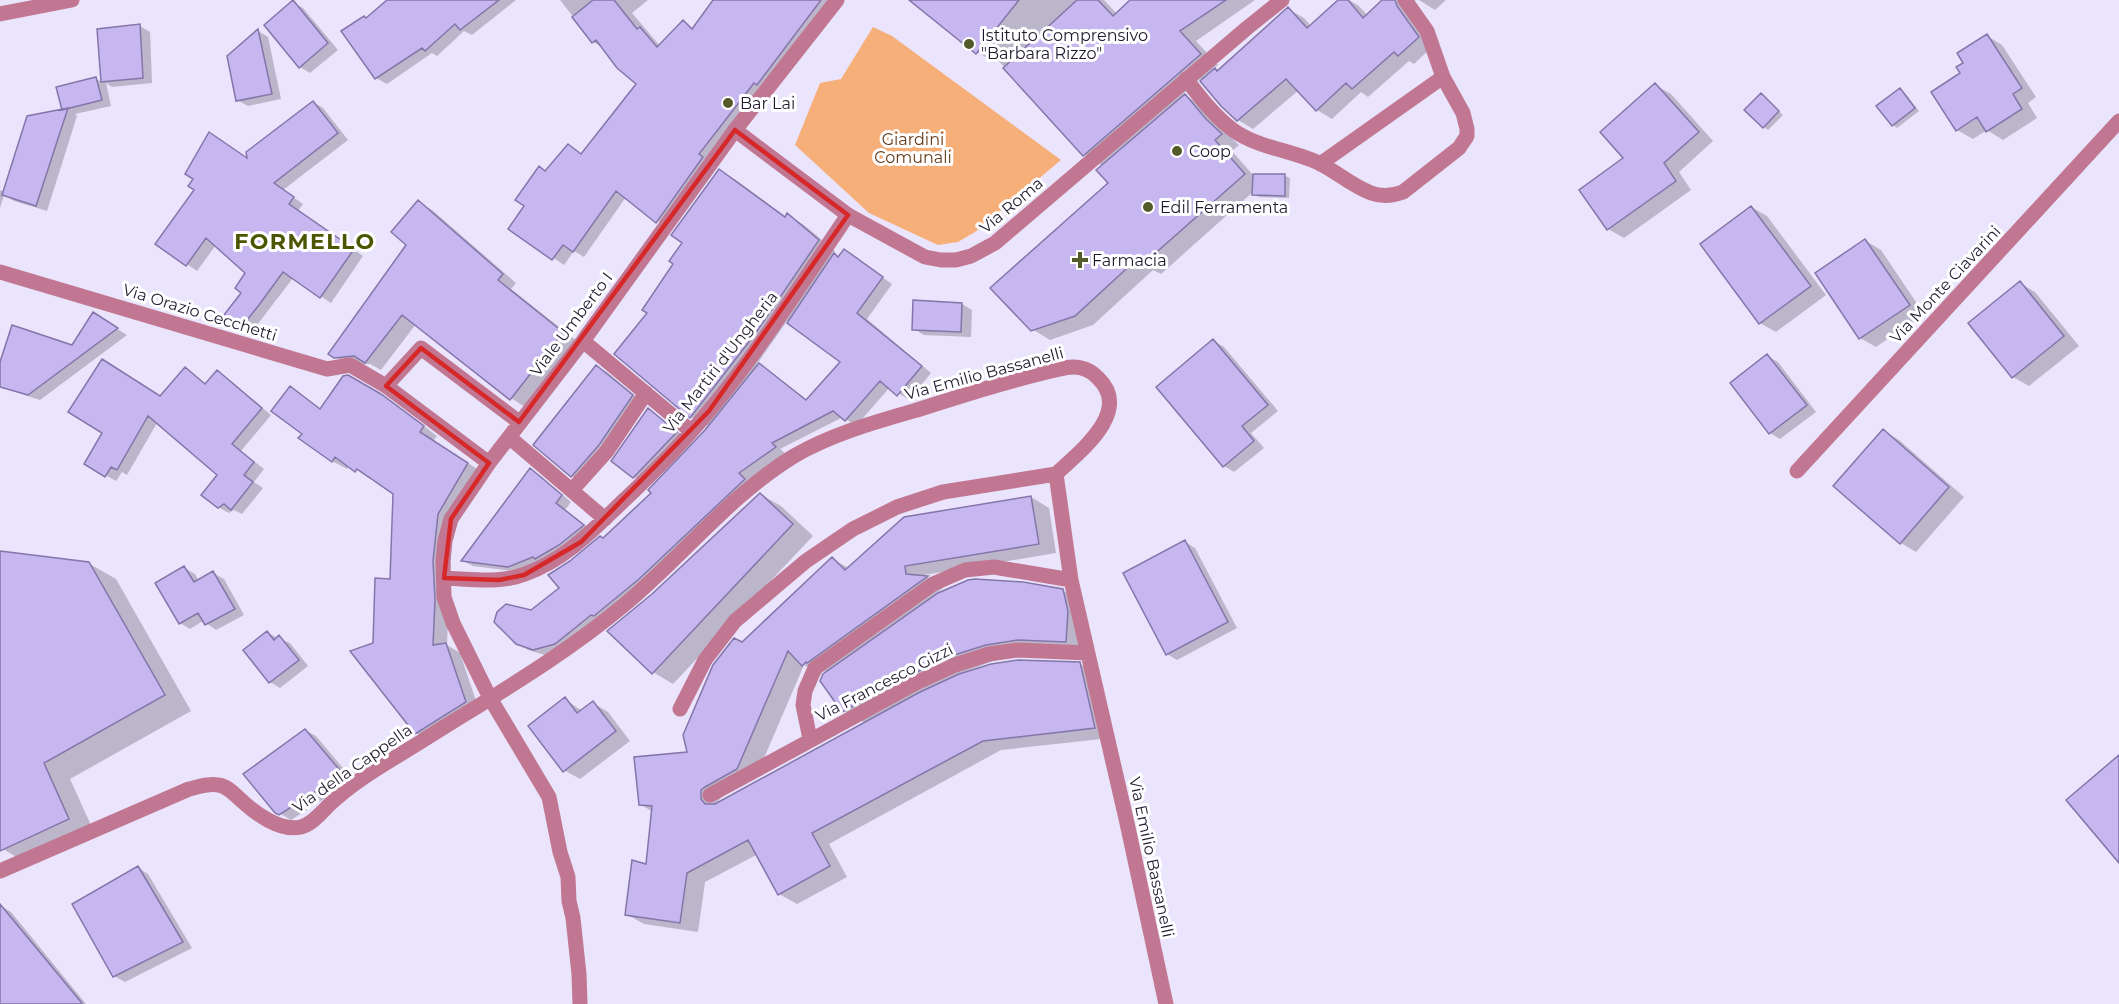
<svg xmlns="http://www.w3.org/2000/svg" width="2119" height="1004" viewBox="0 0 2119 1004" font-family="Montserrat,sans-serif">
  <rect width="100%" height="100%" fill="#eae4fc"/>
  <path fill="#f7af7a" d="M873,27L892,36L1061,160L975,232L958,242L938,245L869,213L795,145L820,83L841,79Z"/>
  <path fill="#0003" fill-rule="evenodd" d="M389,0H516L472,35L464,31L437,56L432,53L387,84L376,78L367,19Z
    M560,0H591L592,2L596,0H648L632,13L660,46L683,22L694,29L715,0H836L668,228L626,197L584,257L574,251L564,265L510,228L546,172L569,146L583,155L639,83L604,48L593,42Z
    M926,0H1104L1117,14L1133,0H1255L1196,41L1218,65L1213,69L1218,72L1288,9L1304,18L1311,26L1341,0H1349L1359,6L1368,16L1385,0H1416L1414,1L1433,46L1414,64L1409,61L1368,97L1361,92L1332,119L1317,110L1299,90L1253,129L1238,120L1222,105L1200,79L1183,94L1203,106L1224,131L1239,145L1232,151L1253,175L1285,176L1290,178L1289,198L1259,197L1254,194V191L1161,274L1153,270L1093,325L1050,340L1032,329L1110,183L1103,166L1083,154L997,59L994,62L977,52Z
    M1419,0H1446L1435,10Z
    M293,2L303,8L338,50L310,73L300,67Z
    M140,26L150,32L152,83L112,87L106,83L111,106L75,114L77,116L47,211L14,201L4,195L0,208V190L4,192L65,110L96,79L102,82L99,30Z
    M258,31L268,37L281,99L248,106L237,100Z
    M1987,36L2002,45L2036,97L2028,103L2037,118L2003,140L1987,130L1973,139L1957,130L1962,74L1966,63Z
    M1655,85L1671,94L1713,141L1679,172L1691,190L1624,238L1608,229L1626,159Z
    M1900,90L1905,93L1919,111L1897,128L1893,125Z
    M1761,95L1783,115L1768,130L1764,127Z
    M313,102L323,108L348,140L283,190L303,204L298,211L363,256L331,303L293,278L251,333L240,328L247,273L216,245L197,271L157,244Z
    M719,171L736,180L786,217L788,215L804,225L835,251L833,254L839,258L845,251L892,284L867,319L931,373L909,400L890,387L856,426L843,417L780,449L785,453L649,585L545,655L528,650L517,643L531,612L561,588L603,540L654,493L710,427L691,417L616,354L649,313ZM787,321L843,361L807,400L769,371L757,364Z
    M418,202L432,210L516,283L511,289L577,341L525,407L511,398L416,324L381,370L370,364L350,365L335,357L408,244Z
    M1751,207L1767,216L1826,295L1776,332L1760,323Z
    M1866,241L1881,250L1924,314L1876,347L1860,338Z
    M2020,283L2035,292L2079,346L2029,386L2013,377L1970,323Z
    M962,304L972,310L971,337L924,335L914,329Z
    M103,320L127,335L40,400L0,387V367L73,347Z
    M1214,341L1224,347L1278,411L1251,433L1264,448L1234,472L1224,466Z
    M1767,356L1778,362L1816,412L1780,439L1770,433Z
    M596,367L607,372L642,402L582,482L572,476Z
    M185,369L206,384L217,372L227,378L271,415L241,451L264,469L254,482L263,488L242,514L234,510L229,513L218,507L219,475L157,423L127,475L122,472L116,481L86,464L161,398Z
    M348,377L395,404L437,436L433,441L482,472L452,522L447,645L460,653L479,710L430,741L416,733L374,644L392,581L395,493L372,477L370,479L349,465L347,469L332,461L304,433L290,388L321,409Z
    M648,410L658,416L687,439L644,483L634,477Z
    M1883,431L1899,440L1964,497L1916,552L1901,543Z
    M530,470L541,476L571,502L565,510L593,531L519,572L473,566L463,561Z
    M760,494L781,506L813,536L673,684L653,672V595Z
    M1031,497L1049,508L1056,553L924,575L944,587L932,597L968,581L1062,590L1083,602L1086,653L1007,656L958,674L959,676L1080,664L1097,674L1111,738L1001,750L829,844L847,877L797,904L779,894L758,854L705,882L698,932L644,924L626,914L648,866L653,812L640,804L689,753L743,644L832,559L849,568ZM804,665L820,675L824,671L827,673L843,711L865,723L715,804L723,796L755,779Z
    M1185,542L1195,548L1237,628L1177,660L1167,654Z
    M0,553L88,563L116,579L191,711L70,779L95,834L30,865L3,849L0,845Z
    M184,568L195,574L199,581L213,573L224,579L244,615L216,630L203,621L190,629L180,623Z
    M267,633L290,643L308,666L280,688L270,682Z
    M565,699L582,711L593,703L608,712L630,741L580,779L564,770Z
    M305,730L316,736L353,780L291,820L276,811Z
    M138,868L148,874L192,948L125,982L114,976Z
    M1,906L11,912L86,1004H0Z"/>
  <path fill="#c7b7f0" stroke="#8475aa" stroke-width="1.5" d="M293,0L328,43L299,68L264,25Z
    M387,0H499L460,30L455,24L425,51L422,48L375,79L341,31L364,16L366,18Z
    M593,0H614L637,29L640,27L657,47L683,20L692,29L713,0H821L757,85L754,83L699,154L703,157L656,223L616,191L573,252L563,245L552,260L508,229L524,206L515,200L539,166L545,171L568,144L581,154L636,84L617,68L596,40L592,43L572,17Z
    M909,0H1019L976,54Z
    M1077,0H1098L1113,16L1130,0H1226L1180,31L1201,54L1083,156L1003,68Z
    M1338,0H1348L1363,18L1382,0H1395L1397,6L1419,37L1398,56L1394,52L1352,89L1346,83L1316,111L1286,79L1237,121L1221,106L1200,81L1215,68L1217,71L1288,7L1307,28Z
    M140,24L143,78L101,82L97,29Z
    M258,29L272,94L236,101L227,56Z
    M1987,34L2022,88L2013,94L2022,109L1986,132L1977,117L1956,131L1931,92L1960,73L1956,67L1963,63L1957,53Z
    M96,77L102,100L62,110L56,87Z
    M1655,83L1699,132L1664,163L1676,181L1607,230L1579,190L1623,158L1600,132Z
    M1900,88L1915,108L1892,126L1876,106Z
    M1761,93L1779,111L1763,128L1744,110Z
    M1185,94L1206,119L1222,134L1215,140L1245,174L1142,265L1137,259L1075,316L1031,331L990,288L1108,183L1096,170Z
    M313,101L338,133L274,183L294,197L289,204L354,249L320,298L283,272L259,305L240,329L223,316L241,293L235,288L245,273L206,238L186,266L155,244L194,190L188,186L193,179L185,174L209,132L247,158L246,152Z
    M68,108L36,206L2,195L27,116Z
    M719,169L785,217L787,213L819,240L755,334L690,418L614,354L647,313L642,310L673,264L669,261L682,243L671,235Z
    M1253,174H1285V196L1252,195Z
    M418,200L503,274L498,280L563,332L510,400L402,315L365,363L354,356L334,358L328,354L406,245L391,232Z
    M1751,206L1811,286L1759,324L1700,244Z
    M1865,239L1910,305L1859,339L1815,273Z
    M844,249L883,277L857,313L922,366L897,396L880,381L845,421L833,411L772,443L776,447L739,473L745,479L639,579L594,616L591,615L555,644L533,650L516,644L494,622L497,612L506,604L531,610L559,588L548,575L570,561L600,536L603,538L651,493L648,490L705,430L759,363L806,400L840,362L787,323L834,253L838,257Z
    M2020,281L2064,336L2012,378L1968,323Z
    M913,300L962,303L961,332L912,330Z
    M93,312L118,328L28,395L0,387V362L12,325L72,345Z
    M1213,339L1268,405L1242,426L1254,441L1223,467L1156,387Z
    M1767,354L1807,405L1769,434L1730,383Z
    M102,359L160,396L185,367L205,384L217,370L262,408L232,444L254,462L244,475L253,482L231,510L224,504L218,508L201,495L217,475L148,416L117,470L111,467L105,477L84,464L102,433L68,412Z
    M596,365L633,395L599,445L571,477L533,445Z
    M348,375L381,394L424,426L420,432L468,463L438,514L433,561L435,600L433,645L446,643L466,702L415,734L350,651L373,643L375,578L390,579L393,494L357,469L355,472L335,457L332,462L298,438L302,434L271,411L290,386L320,409L343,376Z
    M648,408L677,432L633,478L611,461Z
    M1883,429L1949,487L1900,544L1833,486Z
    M530,468L562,495L556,503L584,525L559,545L535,559L533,557L508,567L461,561Z
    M760,493L793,524L652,674L607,631L652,594Z
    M1031,496L1039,544L905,566L906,574L928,576L807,663L806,662L802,666L788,651L737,769L705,787L701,790V799L705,804H715L920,692L959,674L991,664L1018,660L1080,662L1095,728L983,741L812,833L830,866L778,895L748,840L687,873L680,923L625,915L632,860L646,864L652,806L639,805L634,757L687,752L683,735L713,665L734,638L742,642L832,557L845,570L904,517Z
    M1185,540L1228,622L1166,655L1123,573Z
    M0,551L89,562L165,695L44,763L69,819L0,851Z
    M184,566L194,582L213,571L235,609L205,625L198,613L179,624L155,583Z
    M975,579L1023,582L1063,589L1068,611L1066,642L1018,640L986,645L951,656L912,674L842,712L820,681L823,674L938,593L968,580Z
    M267,631L274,640L279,635L299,660L269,683L243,650Z
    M565,697L577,713L593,701L616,731L563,772L528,726Z
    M305,729L343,774L279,815L275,813L243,774Z
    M2119,755V863L2066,800Z
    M138,866L183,942L113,977L72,904Z
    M0,904L81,1002L82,1004H0Z"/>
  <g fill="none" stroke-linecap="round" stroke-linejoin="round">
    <path stroke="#c17791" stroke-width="15" d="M0,14L72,0
      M1186,79C1200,97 1214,116 1233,130C1258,148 1291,150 1319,163C1337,172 1352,186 1371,193C1382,197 1392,196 1403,192L1459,148L1467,136V129L1463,113L1443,77L1427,31L1405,0
      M1320,164L1443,77
      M0,272L327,369L350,365L386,386
      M583,341L691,431
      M509,437L605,519
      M489,463L386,386L421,348L519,422
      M1797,471L2119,121
      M572,490L607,451L646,393
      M444,578C471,579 499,584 525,574C564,560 591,532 620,504C651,475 681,445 708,412C760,350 803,281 848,215
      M680,709L705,660L735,621L806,561L853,529L897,507L943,492L1056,474
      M810,739L803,705L805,691L815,668L933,584L965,570L994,567L1071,580
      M710,795L916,683L955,665L989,654L1018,650L1088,653
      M0,871L189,789C198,787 208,783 218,785C228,786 235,795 242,801C256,814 281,832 301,827C312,824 321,813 329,805C356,779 390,761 422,741C490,698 562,657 624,605C682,557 730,495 794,456C832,434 875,422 917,410C964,395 1011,380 1060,369C1074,365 1088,367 1098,378C1133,412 1079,452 1056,474L1071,580L1127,823L1166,1004
      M580,1004L579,974L573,918L569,901L568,877L560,852L549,797L490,698L453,623L444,597L443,561L445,541L451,519L489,463L583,341L735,130"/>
    <path stroke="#c17791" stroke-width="15" d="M837,0L735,130L848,215L925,257L941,260H956L971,256L995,243L1247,28L1282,0"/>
  </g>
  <path fill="none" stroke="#d62828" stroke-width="4.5" stroke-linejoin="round" d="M735,130L848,215L709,411L581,542L524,575L499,580L444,578L451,519L489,463L386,386L421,348L519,422Z"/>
  <g fill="#535b2a" stroke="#fff" stroke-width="2">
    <circle cx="969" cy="44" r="6"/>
    <circle cx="728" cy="103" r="6"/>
    <circle cx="1177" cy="151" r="6"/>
    <circle cx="1148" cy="207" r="6"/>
    <path d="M1077 251h6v6h6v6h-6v6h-6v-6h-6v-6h6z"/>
  </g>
  <g text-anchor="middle" stroke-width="6" stroke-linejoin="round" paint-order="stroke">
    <g font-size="16" fill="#211a2f" stroke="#fff" text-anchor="start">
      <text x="981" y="41">Istituto Comprensivo<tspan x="981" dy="18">"Barbara Rizzo"</tspan></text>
      <text x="740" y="109">Bar Lai</text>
      <text x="1189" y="157">Coop</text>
      <text x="1160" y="213">Edil Ferramenta</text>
      <text x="1092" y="266">Farmacia</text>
    </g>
    <g font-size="16" fill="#653c1a" stroke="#fff">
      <text x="913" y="145">Giardini<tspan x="913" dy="18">Comunali</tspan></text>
    </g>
    <g font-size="16" fill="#211a2f" stroke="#fff">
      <text transform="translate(1011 205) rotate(-40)" y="6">Via Roma</text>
      <text transform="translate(1945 284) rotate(-47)" y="6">Via Monte Ciavarini</text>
      <text transform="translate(200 312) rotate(17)" y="6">Via Orazio Cecchetti</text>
      <text transform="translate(571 324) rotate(-53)" y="6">Viale Umberto I</text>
      <text transform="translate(720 362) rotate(-52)" y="6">Via Martiri d'Ungheria</text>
      <text transform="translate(984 373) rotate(-15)" y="6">Via Emilio Bassanelli</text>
      <text transform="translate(884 682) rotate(-27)" y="6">Via Francesco Gizzi</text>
      <text transform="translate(352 768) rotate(-35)" y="6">Via della Cappella</text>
      <text transform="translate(1152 857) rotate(78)" y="6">Via Emilio Bassanelli</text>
    </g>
    <g font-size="22" font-weight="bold" letter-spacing="1.5" fill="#4c5600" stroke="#fff">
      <text x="305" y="249">FORMELLO</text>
    </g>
  </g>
</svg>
